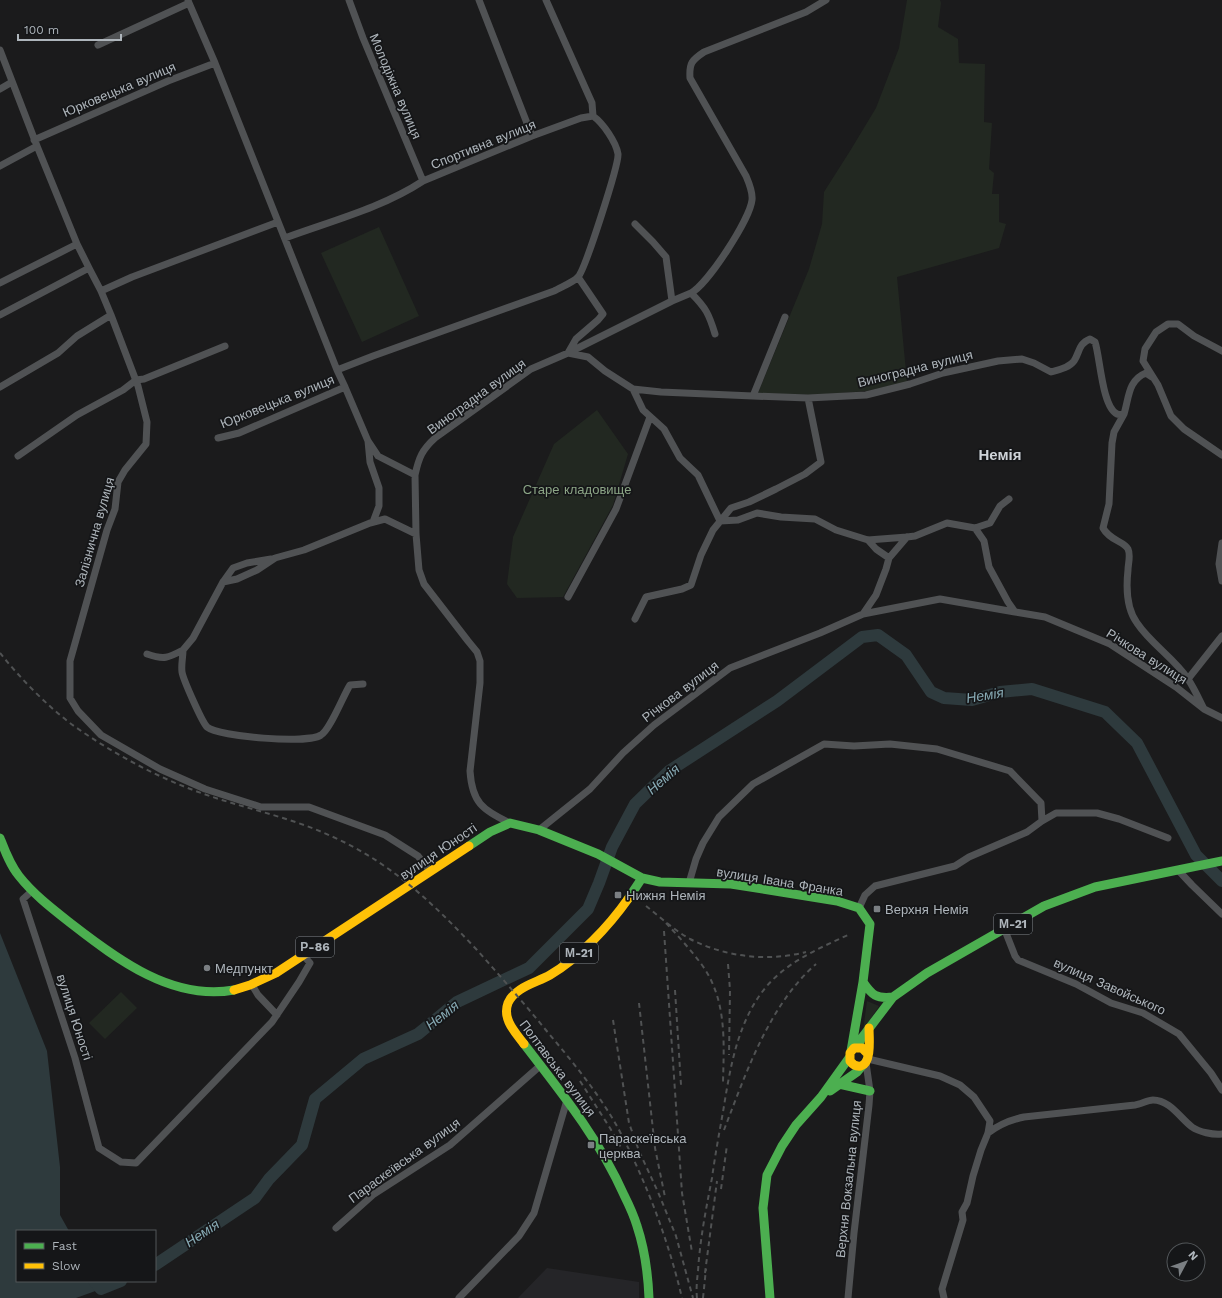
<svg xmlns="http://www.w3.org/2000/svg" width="1222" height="1298" viewBox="0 0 1222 1298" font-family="'Work Sans',sans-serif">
  <rect width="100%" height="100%" fill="#1b1b1c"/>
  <path fill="#252528" d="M547,1268L639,1282V1298H518Z"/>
  <path fill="#222821" d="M907,0H940L941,3L938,27L958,39L959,63L985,64L984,122L992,123L989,169L994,173L992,194H999V222L1006,224L999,248L897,277L907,382L867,391L813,395L758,393L809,269L822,224L824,192L850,151L876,108L899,48Z
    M379,227L419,316L362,342L321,253Z
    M597,410L628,454L613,505L563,597L517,598L507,584L513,537L554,444Z
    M121,992L137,1008L105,1039L89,1023Z
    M867,1001L879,1006L863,1031Z"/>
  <path fill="#2e3a3d" d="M0,933L47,1051L60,1167V1215L69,1231H17V1281H96L101,1289L76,1298H0Z"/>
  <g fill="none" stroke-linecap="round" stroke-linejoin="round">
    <path stroke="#2e3a3d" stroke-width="12" d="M155,1265L255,1198L269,1179L302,1145L315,1099L363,1059L418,1034L457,1002L529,968L588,909L599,883L612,847L635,804L669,771L777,701L862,637L878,635L906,655L931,692L944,698L972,700L1000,692L1032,689L1105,712L1137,743L1196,855L1222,881
      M94,1281L101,1289L121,1281"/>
    <path stroke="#505254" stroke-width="7" d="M349,0L363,38L423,181
      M479,0L532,136
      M546,0L592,103L593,116
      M189,3L215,63L337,370L345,387
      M98,45L189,3L188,0
      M0,50L37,146L0,166
      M0,89L12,82
      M34,140L168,81L215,63
      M37,146L77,244
      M635,224L653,242L666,257L672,301L691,293C706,308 709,314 715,334
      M285,238C331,221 382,208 423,181L532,136L581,118L593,116C603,123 616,142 618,154C619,164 585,270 578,277C574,282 561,287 554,291L373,356L337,370
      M578,277L603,314L598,320L576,339L568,353L588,357L605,371L633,389L661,392L753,396
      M0,283L77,244L89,268L0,315
      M101,291L132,277L278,222
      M691,293C708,284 750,219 752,200C753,192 749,183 746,176L690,78C689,63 692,60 704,52L806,12L826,0
      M111,315L138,386L147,422L146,444L125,470L118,482L115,509L107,530L70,661V698L78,711L101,735L160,769L205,789L261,807H309L385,835L418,856L430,871
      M785,317L753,396L808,398L866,395L910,384L943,373L998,361L1022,359L1034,363L1051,372C1058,370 1069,368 1074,361C1080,352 1078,344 1090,339L1095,342C1100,356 1102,407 1117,414C1119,415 1122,414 1124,414C1129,398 1128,380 1146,373L1152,377
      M1222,351L1194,336L1178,324H1168L1156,332L1145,349L1143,361L1158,385L1171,416L1184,429L1222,455
      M0,387L58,353L77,336L111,315L101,291L89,268
      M633,389L643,410L664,429L680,458L698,475L720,521L738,520L757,513L781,517L815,519L836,530L868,540L907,537L915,536L947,523L975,528L990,523L1000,506L1009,499
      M1124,414L1114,432L1112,443L1109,504L1103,528C1110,541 1124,541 1128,549C1131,555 1128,564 1128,570C1126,588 1126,608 1137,623C1151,644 1174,658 1188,679C1194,688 1199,699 1204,709
      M218,438L239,433L345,387L368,441L370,462L379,488V506L373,522
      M368,441L378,456L415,475L416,534L419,570L424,584L468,641L477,652L480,661V683L470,771C472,802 482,810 510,823
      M18,456L77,415L123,390L136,380L144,379L225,346
      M415,475C419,457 422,450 435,438L531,369L568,353L672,301
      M975,528L984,541L989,567L1008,602L1015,612L1045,617L1110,644L1176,687L1204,709L1222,718
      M868,540L876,549L889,558L907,537
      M1222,543L1219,564L1222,581
      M223,582L237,579L257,570L275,558L304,550L370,523L385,519L416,534
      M568,597L616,509L650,417
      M863,614L940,599L1015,612
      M635,619L646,597L682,589L691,585L701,555L713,530L731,508L749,502L776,489L805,474L821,462L808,398
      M183,650L193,638L223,582L233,568L247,563L271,559
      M147,654C164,660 168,658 183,650C183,657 181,665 182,672C183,679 202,722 207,727C219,737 308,744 321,735C330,730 343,696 350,685L363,684
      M1188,679L1222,636
      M1042,821L1056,813H1097L1119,819L1168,838
      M539,830L590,789L623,753L654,725L730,668L820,633L863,614L876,595L886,569L889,558
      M1178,870L1192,885L1222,914
      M689,883L696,859L703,843L719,817L753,784L824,744L854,746L890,744L937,749L1010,771L1041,803L1042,821L1027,832L969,857L955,866L875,886L865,895L859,908
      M32,891L23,899L75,1058L99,1148L121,1162L136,1163L272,1022L299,982L310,963L303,955
      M1004,928L1015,956L1018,960L1076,984L1111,1003L1143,1013L1162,1024L1179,1034L1211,1073L1222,1090
      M252,985L258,995L277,1015
      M868,1059L940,1076L960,1085L974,1097L990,1121L988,1133L981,1150L973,1176L967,1203L962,1212L963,1220L942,1289L944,1298
      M988,1133C1000,1124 1010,1120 1024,1117L1135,1105C1141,1104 1148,1100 1153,1100C1170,1100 1180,1118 1192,1127C1199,1132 1213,1135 1222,1134
      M336,1228L374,1194L450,1145L541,1065
      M459,1298L519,1236L534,1213L567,1100
      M848,1298L854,1233L869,1105L870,1091L866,1063"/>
    <path stroke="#4caf50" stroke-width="9" d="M0,838C5,851 10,865 19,876C34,895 54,910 73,925C118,960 173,1001 234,990
      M469,846L490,832L510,823L539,830L598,854L642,878
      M628,899L642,878L660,882L731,884L837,901L859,908L870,924L863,982L851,1051
      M863,982C872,995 876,999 893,997
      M524,1044C561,1092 599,1139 624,1195C629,1205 634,1216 637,1226C645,1250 648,1274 649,1298
      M858,1047L861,1039L893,997L927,973L1044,906L1095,887L1222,861
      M839,1084L870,1091
      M830,1091L857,1072L862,1066
      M770,1298L763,1208L767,1175L782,1146L796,1125L821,1097L849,1058"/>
    <path stroke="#ffc107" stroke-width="9" d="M234,990L250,985L276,973L469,846
      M524,1044C515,1032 502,1019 508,1003C515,987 536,983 550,975C579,958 609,926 628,899
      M868,1054L862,1048H854L850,1053V1061C853,1065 856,1067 861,1066C872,1063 869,1037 869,1028"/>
    <path stroke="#505253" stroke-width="2" stroke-dasharray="5 4" stroke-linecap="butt" d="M0,653C20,678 48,707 74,726C114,754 158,778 204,794C246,809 290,817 331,836C390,862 433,903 477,950C500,976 523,1002 545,1029C571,1060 598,1092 618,1128C646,1181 668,1239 682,1298
      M646,906C660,917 674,930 690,939C726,957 767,962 806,952
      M666,923C678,936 691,950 702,965C727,1000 724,1041 723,1083
      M664,931L682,1193L692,1252
      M728,964L730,990L729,1055
      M675,990L681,1085
      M639,1003L655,1148L665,1197
      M613,1020L629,1123L639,1151L658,1192L676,1236L693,1298
      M580,1081L610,1128L623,1151
      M724,1130C746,1073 769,1005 816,964
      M721,1189L727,1145
      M705,1273L717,1181
      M697,1298C696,1289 697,1280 698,1271C700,1239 706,1209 712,1178C715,1156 719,1134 723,1112C730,1069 737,1022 766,987C788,961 820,948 850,934
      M703,1298L706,1269"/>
  </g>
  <g fill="#7b7f83" stroke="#151618" stroke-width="1.5">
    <rect x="614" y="891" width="8" height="8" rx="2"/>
    <rect x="873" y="905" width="8" height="8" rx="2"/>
    <circle cx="207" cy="968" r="4"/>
    <rect x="587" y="1141" width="8" height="8" rx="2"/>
  </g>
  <g text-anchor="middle" stroke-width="3.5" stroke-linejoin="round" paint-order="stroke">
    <g fill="#151618" stroke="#80858a" stroke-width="1">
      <rect x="994" y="914" width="38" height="20" rx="3"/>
      <rect x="296" y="937" width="38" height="20" rx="3"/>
      <rect x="560" y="943" width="38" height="20" rx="3"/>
    </g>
    <g font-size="12" font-weight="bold" fill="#aeb5bb">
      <text x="1013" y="928">М-21</text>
      <text x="315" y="951">Р-86</text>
      <text x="579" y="957">М-21</text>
    </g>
    <g font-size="13" fill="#aeb5bb" stroke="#151618">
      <text transform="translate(396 86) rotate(67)" y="5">Молодіжна вулиця</text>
      <text transform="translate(119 89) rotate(-23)" y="5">Юрковецька вулиця</text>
      <text transform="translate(483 144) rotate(-22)" y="5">Спортивна вулиця</text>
      <text transform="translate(915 368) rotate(-14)" y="5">Виноградна вулиця</text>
      <text transform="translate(476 396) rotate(-36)" y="5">Виноградна вулиця</text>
      <text transform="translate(277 401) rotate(-22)" y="5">Юрковецька вулиця</text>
      <text transform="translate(94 532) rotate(-74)" y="5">Залізнична вулиця</text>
      <text transform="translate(1147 656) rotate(32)" y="5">Річкова вулиця</text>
      <text transform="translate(680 691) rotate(-37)" y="5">Річкова вулиця</text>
      <text transform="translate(438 851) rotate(-34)" y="5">вулиця Юності</text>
      <text transform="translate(780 881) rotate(9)" y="5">вулиця Івана Франка</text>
      <text transform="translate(1110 986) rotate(24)" y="5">вулиця Завойського</text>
      <text transform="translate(75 1017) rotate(72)" y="5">вулиця Юності</text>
      <text transform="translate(558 1068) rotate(53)" y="5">Полтавська вулиця</text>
      <text transform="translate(404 1160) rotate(-36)" y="5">Параскеївська вулиця</text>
      <text transform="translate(848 1179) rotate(-84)" y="5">Верхня Вокзальна вулиця</text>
    </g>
    <g font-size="13" fill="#8ca586" stroke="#151618">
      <text x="577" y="494">Старе кладовище</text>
    </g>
    <g font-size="13" fill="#aeb5bb" stroke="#151618" text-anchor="start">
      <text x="626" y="900">Нижня Немія</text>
      <text x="885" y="914">Верхня Немія</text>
      <text x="215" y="973">Медпункт</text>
      <text x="599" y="1143">Параскеївська<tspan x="599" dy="15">церква</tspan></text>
    </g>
    <g font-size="14" font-style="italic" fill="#87aab4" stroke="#151618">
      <text transform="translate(985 695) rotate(-9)" y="5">Немія</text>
      <text transform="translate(663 779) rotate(-41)" y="5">Немія</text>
      <text transform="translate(442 1015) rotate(-38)" y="5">Немія</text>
      <text transform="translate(202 1233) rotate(-34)" y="5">Немія</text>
    </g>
    <g font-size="15" font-weight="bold" fill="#ced3d8" stroke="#151618">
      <text x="1000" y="460">Немія</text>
    </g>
  </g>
  <rect x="16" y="1230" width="140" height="52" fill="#151618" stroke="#525659"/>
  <rect x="24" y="1243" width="20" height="6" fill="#4caf50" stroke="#525659"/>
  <text x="52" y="1250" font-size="12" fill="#aeb5bb">Fast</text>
  <rect x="24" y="1263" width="20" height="6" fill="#ffc107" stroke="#525659"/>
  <text x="52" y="1270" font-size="12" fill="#aeb5bb">Slow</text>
  <g transform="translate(1186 1262) rotate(49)"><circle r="19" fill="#151618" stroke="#525659"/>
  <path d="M0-3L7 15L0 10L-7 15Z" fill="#7b7f83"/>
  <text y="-6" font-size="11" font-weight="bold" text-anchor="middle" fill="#aeb5bb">N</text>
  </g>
  <path d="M18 34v6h103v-6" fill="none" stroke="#aeb5bb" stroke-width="2"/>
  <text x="24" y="34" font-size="12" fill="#aeb5bb" stroke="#151618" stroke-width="3" paint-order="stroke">100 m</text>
</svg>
